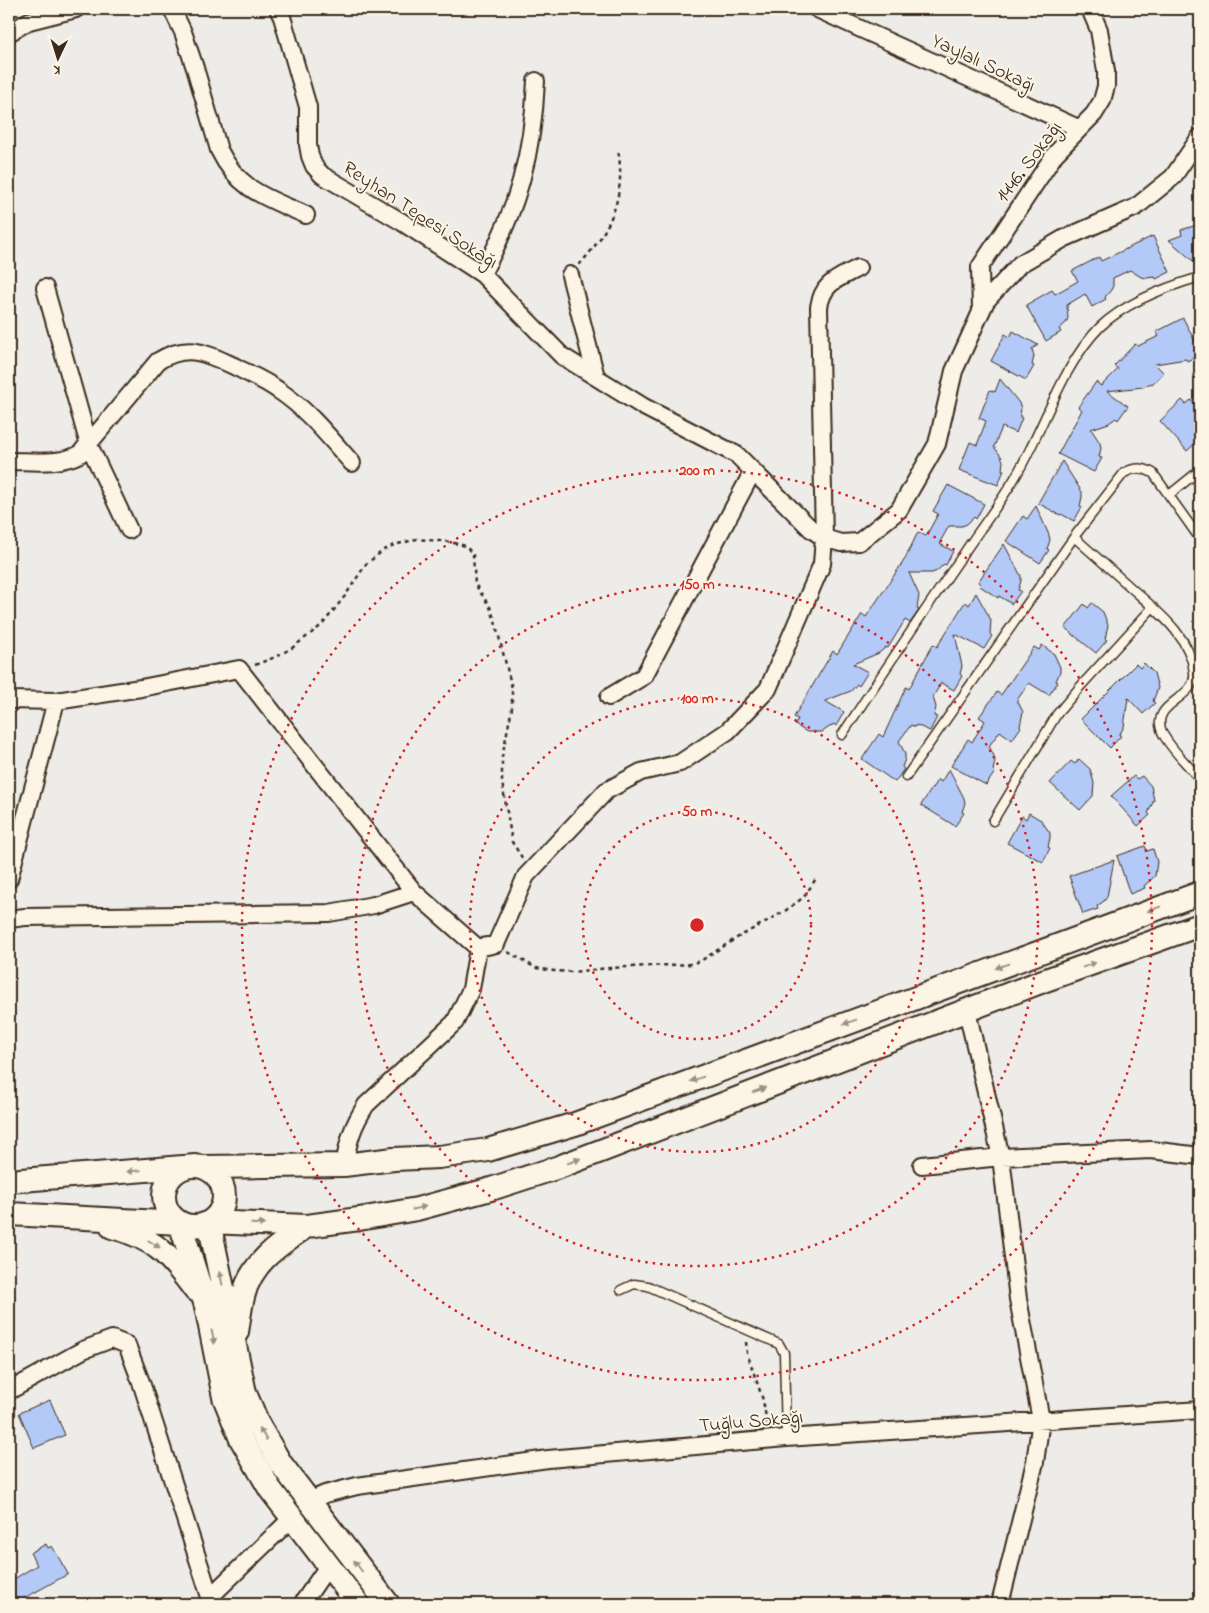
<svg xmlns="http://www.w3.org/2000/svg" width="1209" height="1613" viewBox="0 0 1209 1613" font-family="'Indie Flower',sans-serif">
  <rect width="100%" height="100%" fill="#edece9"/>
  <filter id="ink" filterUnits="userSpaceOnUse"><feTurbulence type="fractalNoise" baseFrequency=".02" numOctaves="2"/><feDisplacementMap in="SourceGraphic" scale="10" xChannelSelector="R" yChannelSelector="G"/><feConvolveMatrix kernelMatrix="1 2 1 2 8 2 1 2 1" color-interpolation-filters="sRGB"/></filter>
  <g filter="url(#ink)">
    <path fill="#b3c9f8" stroke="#3b2a1e" d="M1200,224V267L1169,240L1182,235L1181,230Z
      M1153,236L1170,272L1156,279L1155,277L1146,278L1141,277L1130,270L1113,278V286L1111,290L1105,297L1106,299L1092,307L1085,294L1067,305L1068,318L1066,323L1059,329L1061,332L1046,341L1026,305L1052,290L1055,294L1078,281L1072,271L1099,257L1101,261Z
      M1183,318L1200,351V355L1187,361L1186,359L1155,364L1164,373L1152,384L1151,383L1143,387L1107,391L1128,406L1118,420L1116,418L1109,423L1091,429L1100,443L1101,448L1099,457L1102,458L1094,472L1058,454L1082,410L1078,407L1096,382L1101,386L1118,369L1114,366L1135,344L1138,346L1159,336L1156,332Z
      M1013,331L1038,345L1032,349L1034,356L1032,365L1034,366L1026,380L991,361L1005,334L1010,337Z
      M1000,379L1019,403L1021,408L1020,417L1022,418L1016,433L1002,427L994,447L1001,456L1003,461L1002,470H1004L998,485L959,470L970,442L977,445L986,421L979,418L990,390L995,392Z
      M1182,400L1186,404L1191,400L1200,411V439L1187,451L1160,421Z
      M1062,461L1082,492V497L1080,506L1082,507L1074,521L1061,514L1060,515L1038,503Z
      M948,485L984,504L976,519L974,517L967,524L962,526H949L940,542L941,543L940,544L953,551L946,565L944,564L937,571L932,573H909L919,595L917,609L919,610L910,623L905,620L888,648L886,647L879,653L853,664L868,672L859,686L857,684L851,691L825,701L844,712L836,726L834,724L822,732H807L795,725L798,719L794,717L833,651L837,654L862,614L866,617L905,559L918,532L926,536L938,514L933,511Z
      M1036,506L1049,535L1050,540L1047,549L1049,550L1040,563L1006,541L1023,516L1027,519Z
      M1004,544L1021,576V581L1018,590L1021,591L1012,604L999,596L998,598L980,586L981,585L978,582Z
      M976,593L991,620L990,634L992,636L984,649L955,634L962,666L960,674L962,676L954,690L941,683L933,697L936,707L934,716L937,717L930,731L916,725L915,727L911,725L899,741L905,754V759L902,767L904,769L895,782L862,759L879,734L883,737L906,687L909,689L933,644L937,647L965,602L969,605Z
      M1092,603L1103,612L1108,625L1105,639L1107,640L1096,653L1065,628L1084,604L1088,608Z
      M1042,645L1054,654L1060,667V672L1056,681L1058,682L1049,695L1029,683L1017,700L1023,712L1020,726L1021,727L1012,740L1000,731L989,746L994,756L995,762L993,770L995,772L986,785L951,766L968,739L972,742L985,721L979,717L997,692L1001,695L1034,647L1039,650Z
      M1144,663L1154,673L1158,688L1153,701L1155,703L1143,714L1128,698L1124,727L1119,735L1121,736L1110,748L1081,719L1136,664L1140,668Z
      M1079,759L1090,769L1094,783L1093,796L1080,810L1050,783L1071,761L1075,764Z
      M949,769L964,798L965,803L962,812L964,813L955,826L921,805L938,779L941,782Z
      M1134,776L1137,779L1142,776L1151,786L1154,800L1148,813L1150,815L1138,826L1111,796Z
      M1029,813L1041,820L1050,833V838L1048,847L1050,848L1043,862L1007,843L1022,816L1026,819Z
      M1145,846L1147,851L1153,849L1157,862L1155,876L1144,886L1145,888L1130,894L1117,856Z
      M1114,860L1107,897L1104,901L1097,906L1098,909L1083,914L1069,876Z
      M50,1400L65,1435L34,1448L19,1413Z
      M46,1544L48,1548L52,1546L68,1574L14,1604H9V1582L37,1565L30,1553Z"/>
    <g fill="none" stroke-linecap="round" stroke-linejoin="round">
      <defs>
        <path id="lane" d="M1169,495L1200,470
          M1074,537C1092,553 1110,569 1128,585C1154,609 1190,634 1194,672C1198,700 1147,702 1163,734C1171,749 1186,763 1197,776L1200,784
          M842,735C882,674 923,613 964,553C980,529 998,506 1013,481C1042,434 1061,366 1100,327C1126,302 1166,287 1200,277
          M906,777L1074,537L1124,473C1134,467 1143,467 1153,473L1200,539
          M993,821L1057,714L1079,688L1153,607
          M621,1290L634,1284L648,1286L779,1344L784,1353L786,1438"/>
        <path id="street" d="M172,9L183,32L195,68L219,150C239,191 268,198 306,215
          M278,9L282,17L308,107V145L310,156L314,166L322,175L402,222L482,274L562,356L644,407L737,455L811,529L824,538L841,543L859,542L899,510L937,444L954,371L986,301L1020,264L1063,239L1136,207L1173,177L1200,137
          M817,9L1078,128
          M9,33L29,21L76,9
          M482,274C517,210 533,154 536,81
          M570,275L596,377
          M45,288L89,445L129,530
          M981,311L980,267L1055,154L1094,114L1102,101L1106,86V71L1099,30L1090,9
          M9,461C32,461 59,465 80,454L158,361C188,343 205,353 234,366C249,374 264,380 278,390C307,409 329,437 352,463
          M609,697L644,676L753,471
          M9,700L56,701L141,688L239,669L414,892L478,948
          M9,879L56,701
          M9,919L25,917L329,913L374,905L414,892
          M967,1011L1001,1157L1018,1299L1041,1420L1035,1462L1000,1604
          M344,1165C349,1139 352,1127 366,1105L455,1022L471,989L478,948L496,944L526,876L606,791L641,772L680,763L728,731L768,689L822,564L824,538L819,307C823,282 838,279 858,268
          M922,1165L1001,1157L1151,1150L1200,1156
          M9,1391L83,1350L112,1339L127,1345L141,1382L210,1597
          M309,1501L325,1494L357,1486L548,1459L786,1438L1200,1410
          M207,1604L210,1597L292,1518
          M302,1604L328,1566"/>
        <path id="secondary" d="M164 1196a30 30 0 1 1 60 0a30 30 0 1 1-60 0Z
          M203,1167L344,1165L394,1159L439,1157L488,1150L575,1124L1200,893
          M9,1181L183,1167
          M9,1214L180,1223L206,1306L224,1397L241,1439L270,1489L358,1604
          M112,1227C155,1238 170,1256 195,1290
          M237,1332C239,1320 240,1308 243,1297C251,1262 280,1244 307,1226
          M388,1604L281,1464L259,1426L245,1393L209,1222L307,1226L359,1219L417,1209L491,1189L559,1167L1043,981L1200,925"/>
      </defs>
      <use href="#lane" stroke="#3b2a1e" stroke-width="11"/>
      <use href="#street" stroke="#3b2a1e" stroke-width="20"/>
      <use href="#secondary" stroke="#3b2a1e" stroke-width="26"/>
      <path stroke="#3b2a1e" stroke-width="2.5" stroke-dasharray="4 4" stroke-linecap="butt" d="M579,265C611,230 626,196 618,149
        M255,665L275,657L292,648L322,625L345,596L366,564L384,550L394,545L417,539L450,542L466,546L473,555L475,584L490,607L495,621L512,688V708L502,757V782L512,842L523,859
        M508,952L536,968L554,971L572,972L609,968L691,964L702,960L735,939L785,911L804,897L817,877
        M746,1342L747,1353L763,1400L767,1424"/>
      <use href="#lane" stroke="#fcf5e5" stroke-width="8"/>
      <use href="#street" stroke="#fcf5e5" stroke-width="16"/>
      <use href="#secondary" stroke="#fcf5e5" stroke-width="22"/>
    </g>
    <defs><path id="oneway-solid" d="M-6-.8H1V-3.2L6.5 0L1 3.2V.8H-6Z" transform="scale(1.25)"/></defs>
    <g fill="#9c9082">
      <use href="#oneway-solid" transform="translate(1154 909) rotate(160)"/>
      <use href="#oneway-solid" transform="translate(1089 965) rotate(-20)"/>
      <use href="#oneway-solid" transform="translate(1002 966) rotate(160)"/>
      <use href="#oneway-solid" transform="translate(850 1022) rotate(160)"/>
      <use href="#oneway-solid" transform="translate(697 1079) rotate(160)"/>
      <use href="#oneway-solid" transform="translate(759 1090) rotate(-21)"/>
      <use href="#oneway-solid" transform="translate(574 1161) rotate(-21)"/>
      <use href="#oneway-solid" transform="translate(134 1171) rotate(175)"/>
      <use href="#oneway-solid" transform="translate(419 1208) rotate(-14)"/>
      <use href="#oneway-solid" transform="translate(258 1224) rotate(2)"/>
      <use href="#oneway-solid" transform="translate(154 1244) rotate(32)"/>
      <use href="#oneway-solid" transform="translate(221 1278) rotate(-102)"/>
      <use href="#oneway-solid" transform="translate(213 1337) rotate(78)"/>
      <use href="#oneway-solid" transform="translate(263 1434) rotate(-120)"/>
      <use href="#oneway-solid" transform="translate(358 1566) rotate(-127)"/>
    </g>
  </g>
  <g fill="none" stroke="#d62828" stroke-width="2.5" stroke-dasharray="2.5 5">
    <circle cx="697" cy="925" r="114"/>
    <circle cx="697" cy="925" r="227"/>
    <circle cx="697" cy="925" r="341"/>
    <circle cx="697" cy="925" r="455"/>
  </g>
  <g text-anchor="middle" stroke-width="4" stroke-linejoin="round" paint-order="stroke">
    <g font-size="20" fill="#3b2a1e" stroke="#fcf5e5">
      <text transform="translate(984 62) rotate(25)" y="7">Yaylalı Sokağı</text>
      <text transform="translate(1028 161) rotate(-53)" y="7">1446. Sokağı</text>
      <text transform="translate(421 214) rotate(33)" y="7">Reyhan Tepesi Sokağı</text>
      <text transform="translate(751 1420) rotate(-5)" y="7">Tuğlu Sokağı</text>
    </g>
  </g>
  <circle cx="697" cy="925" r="8" fill="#d62828" stroke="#fcf5e5" stroke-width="2.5"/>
  <g font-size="15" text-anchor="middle" font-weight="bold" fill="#d62828" stroke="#fcf5e5" stroke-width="4" stroke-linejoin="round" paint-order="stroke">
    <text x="697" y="475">200 m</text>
    <text x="697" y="589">150 m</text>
    <text x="697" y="703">100 m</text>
    <text x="697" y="816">50 m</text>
  </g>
  <rect width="1209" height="1613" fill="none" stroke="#fcf5e5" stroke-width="30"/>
  <rect x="15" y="15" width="1179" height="1583" fill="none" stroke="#3b2a1e" stroke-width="2" filter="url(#ink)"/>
  <g transform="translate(58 58) rotate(184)" stroke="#fcf5e5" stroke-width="4" paint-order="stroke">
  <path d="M0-4L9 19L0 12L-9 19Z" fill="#3b2a1e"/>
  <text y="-8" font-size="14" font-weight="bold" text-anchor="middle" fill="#3b2a1e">K</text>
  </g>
</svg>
